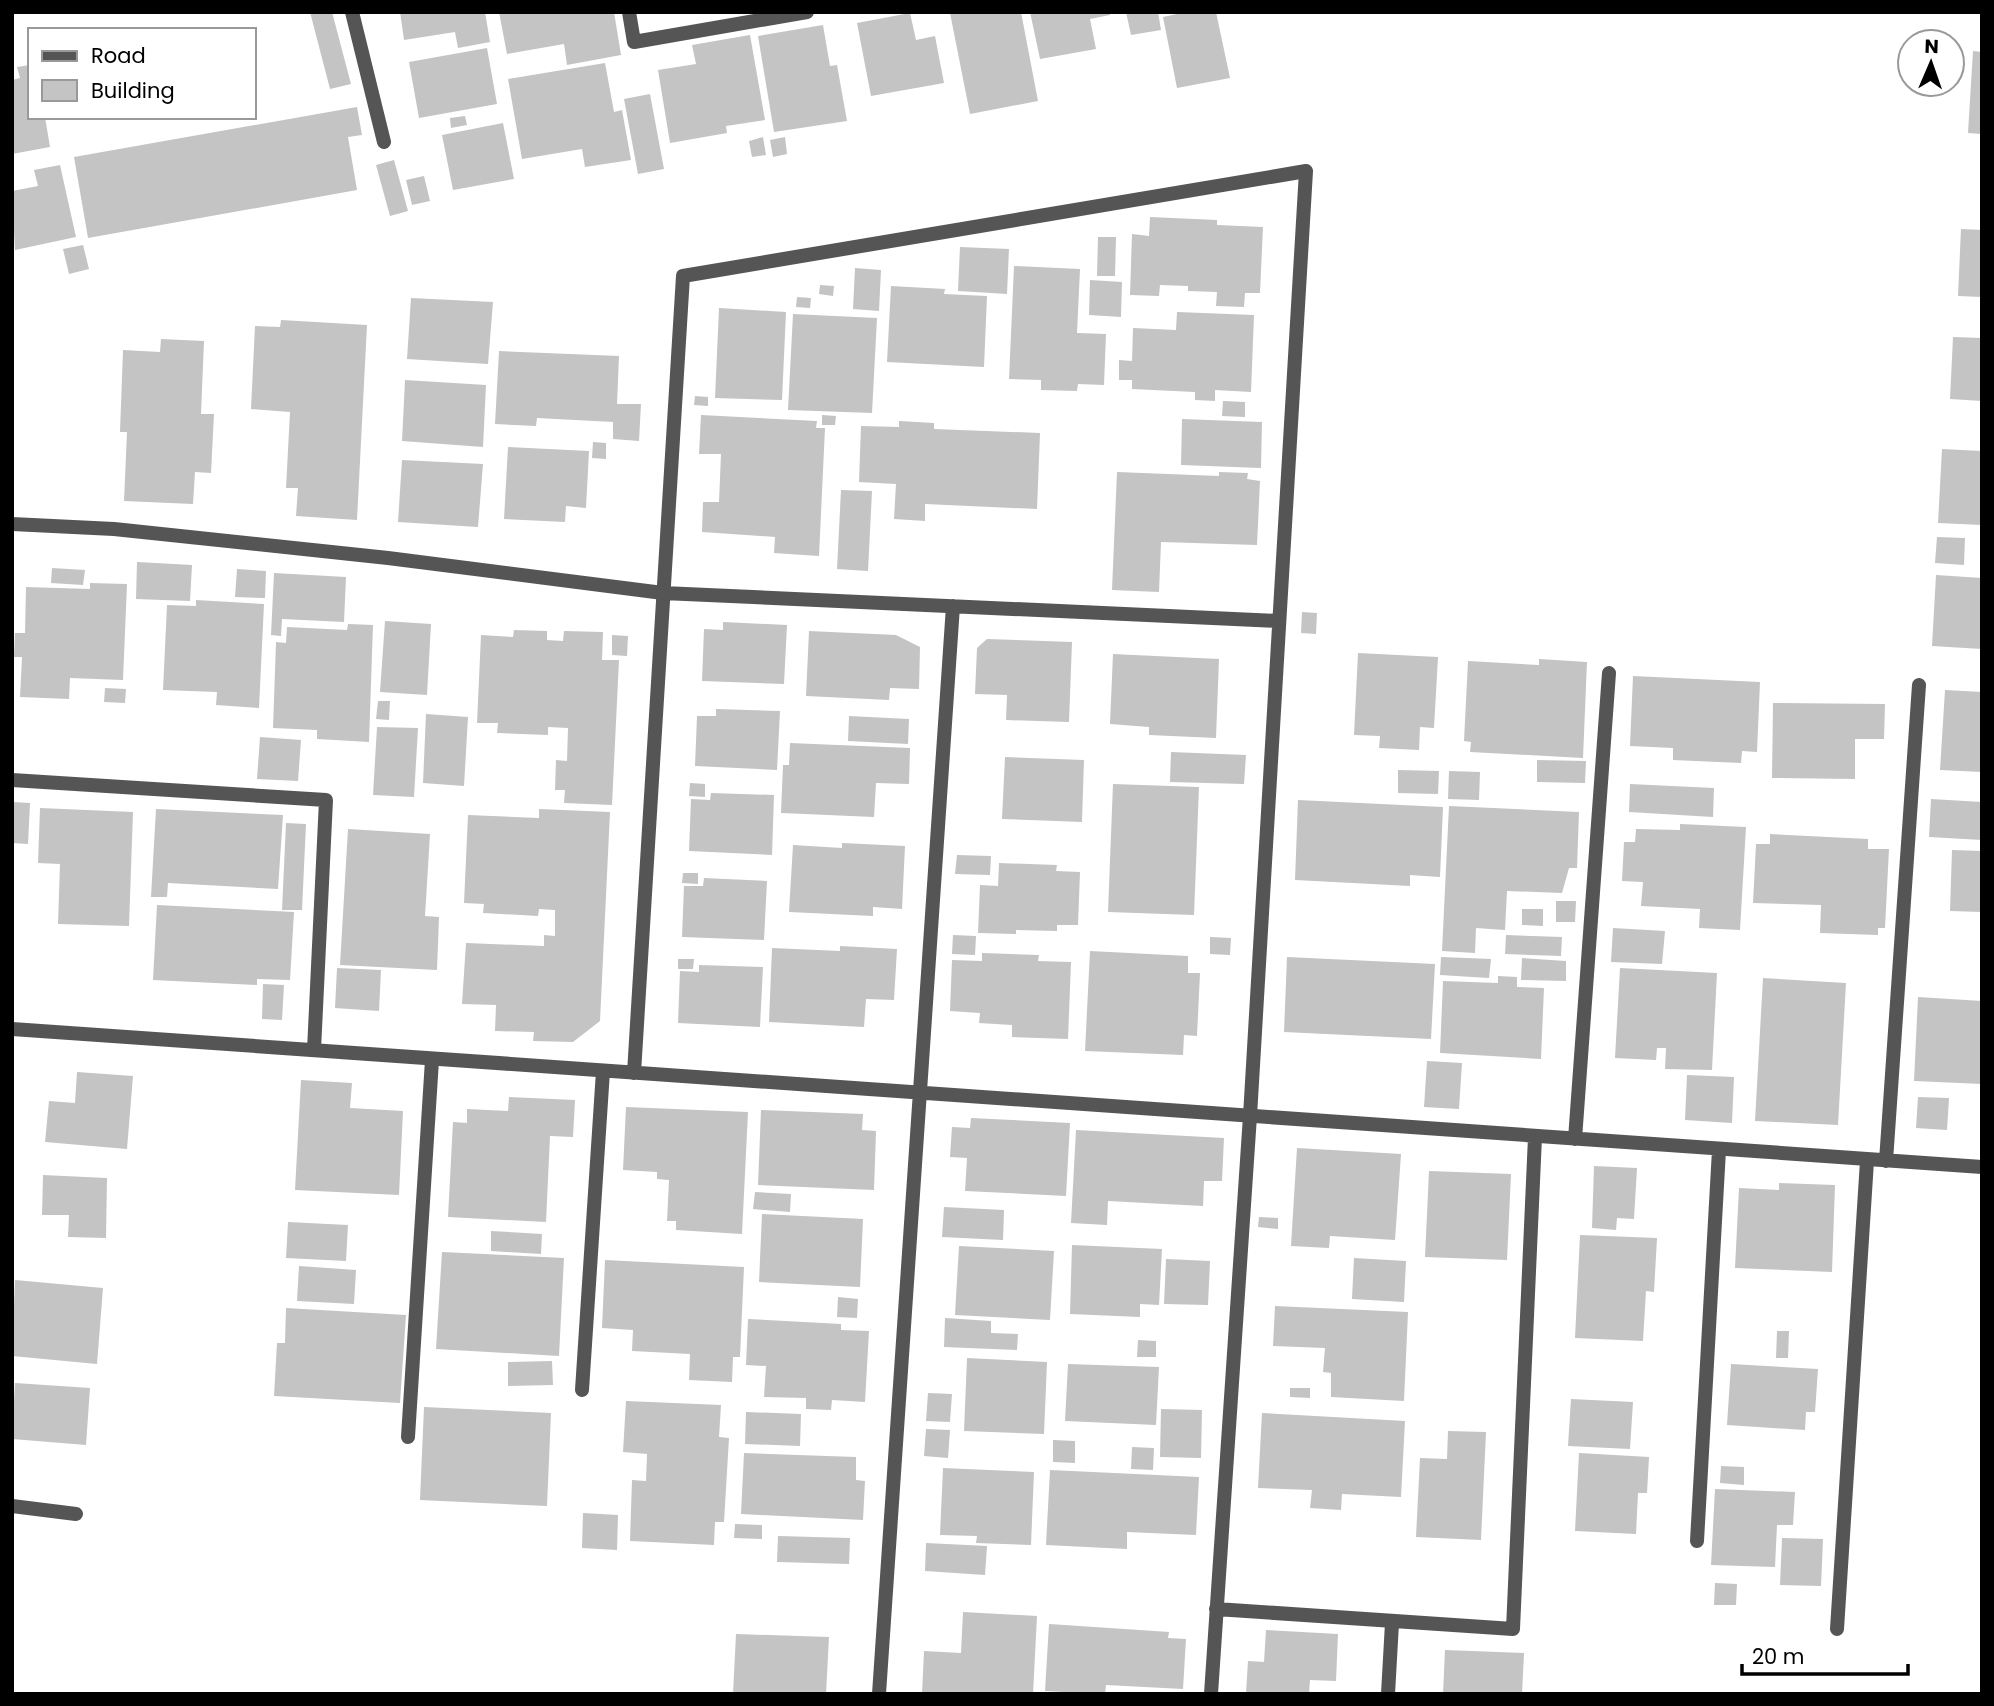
<svg xmlns="http://www.w3.org/2000/svg" width="1994" height="1706" viewBox="0 0 1994 1706" font-family="Poppins,sans-serif">
  <rect width="100%" height="100%" fill="#fff"/>
  <path fill="#c4c4c4" d="M310,12H332L351,84L330,89Z
    M400,12H485L490,42L458,48L455,32L404,40Z
    M499,12H614L621,55L567,65L564,44L507,54Z
    M1021,12L1038,101L970,114L950,13Z
    M1030,12H1110V15L1090,19L1096,49L1040,59Z
    M1126,12H1158L1161,30L1131,35Z
    M1186,12H1216L1230,78L1177,88L1163,17Z
    M910,13L916,40L935,36L944,83L871,96L857,23Z
    M823,25L830,66L837,65L847,121L774,132L758,36Z
    M750,35L765,120L726,126L727,133L670,143L658,70L696,64L692,45Z
    M487,48L497,104L419,118L409,62Z
    M1973,51L1982,52V134L1968,133Z
    M605,63L614,112L622,110L631,160L585,167L582,149L522,159L508,79Z
    M30,65V117H45L50,147L12,154V80L20,78L17,67Z
    M650,94L664,169L638,174L624,99Z
    M357,107L362,135L348,137L357,190L88,238L74,157Z
    M465,116L467,125L451,128L450,118Z
    M503,123L514,179L453,190L442,135Z
    M763,137L766,155L752,157L749,141Z
    M785,137L787,154L773,157L770,140Z
    M394,160L408,211L390,216L376,165Z
    M60,165L76,237L15,250L12,191L38,186L34,170Z
    M424,176L430,201L412,205L406,180Z
    M1150,217L1217,220V225L1263,227L1260,293H1245L1244,307L1216,306L1217,292L1188,291V286L1160,285L1159,296L1130,295L1132,234L1149,236Z
    M1961,229L1982,230V297L1958,296Z
    M1098,237H1116L1115,276H1097Z
    M83,245L89,269L69,274L63,249Z
    M960,247L1009,249L1007,294L958,291Z
    M1014,266L1080,269L1077,333L1106,334L1104,385L1078,384L1077,391L1041,390V380L1009,379Z
    M855,268L881,270L879,311L853,309Z
    M1090,280L1122,282L1121,317L1089,315Z
    M820,285L834,286L833,296L819,294Z
    M891,286L945,289L944,294L987,296L984,367L887,362Z
    M797,297L811,298L810,308L796,307Z
    M411,298L493,302L488,364L407,359Z
    M719,308L786,312L782,400L715,398Z
    M1177,312L1254,315L1251,392L1215,390V401L1195,400V392L1132,389V380H1119V360L1132,361L1133,328L1176,330Z
    M793,314L877,318L872,413L788,410Z
    M281,320L367,325L357,520L296,516L298,488H286L290,412L251,409L255,326L280,327Z
    M1953,337L1982,338V401L1950,399Z
    M161,339L204,341L201,414H214L211,473L195,472L193,504L124,501L127,432H120L123,350L160,352Z
    M499,351L619,356L617,404H641L639,441L613,439V422L537,418L536,426L495,424Z
    M405,380L486,385L483,447L402,441Z
    M695,396L708,397V406L694,405Z
    M1223,401L1245,402V417L1222,416Z
    M701,415L817,421L816,428H825L819,556L774,553L775,537L702,532L703,502H719L721,454H699Z
    M822,415L836,416L835,425H822Z
    M1182,419L1262,422L1261,468L1181,465Z
    M899,421L934,423V429L1040,433L1037,509L925,504V521L894,519L896,484L859,482L861,426L899,427Z
    M593,442L606,443V459L592,458Z
    M508,447L589,451L586,508L566,506L565,522L504,519Z
    M1942,449L1982,451V525L1938,523Z
    M402,460L483,464L478,527L398,522Z
    M1117,472L1219,476V472L1248,473L1247,479L1260,481L1257,545L1161,542L1159,592L1112,590Z
    M841,490L872,491L868,571L837,569Z
    M1937,537L1965,538L1964,565L1935,563Z
    M137,562L192,565L190,601L136,599Z
    M52,568L85,570L83,585L51,583Z
    M237,569L266,571L265,598L235,597Z
    M274,573L346,577L344,622L282,619L281,636L271,635Z
    M1936,575L1982,578V649L1932,646Z
    M90,583L127,584L123,680L70,678L69,699L20,697L22,657H14L15,633H25L26,587L90,589Z
    M196,600L264,604L259,708L216,705L217,692L163,690L167,605L196,606Z
    M1302,612L1317,613L1316,634L1301,633Z
    M385,621L431,624L427,695L380,692Z
    M723,622L787,625L784,684L702,681L704,629L723,630Z
    M348,624L373,625L369,742L317,739V730L273,728L276,642L286,643L287,627L347,630Z
    M514,630L547,631V640L563,641L564,631L603,632L602,660H619L612,805L564,803L565,790H555L556,760L567,761L568,728L548,727V735L497,733L498,723H477L481,635L513,637Z
    M809,631L896,635L920,647L919,689L890,688L889,700L806,696Z
    M612,635L628,636L627,656L612,655Z
    M987,639L1072,642L1069,722L1006,720L1007,695L975,694L977,648Z
    M1358,653L1438,657L1434,728L1420,727L1419,750L1379,748L1380,736L1354,735Z
    M1113,654L1219,659L1216,738L1149,735V727L1110,724Z
    M1539,659L1587,662L1583,758L1470,752L1471,742L1464,741L1468,661L1539,665Z
    M1633,676L1760,682L1757,752L1742,751L1741,763L1673,760V748L1630,746Z
    M105,688L126,689L125,703L104,702Z
    M1945,690L1982,692V772L1940,770Z
    M378,701H390L389,720L376,719Z
    M1773,703L1885,704L1884,739H1855V779L1772,778Z
    M716,709L780,711L777,770L695,766L697,716H716Z
    M426,714L468,717L464,786L423,783Z
    M849,716L909,719L908,744L848,741Z
    M377,727L418,728L414,797L373,795Z
    M260,737L301,740L298,781L257,779Z
    M790,743L910,748L909,784L876,783L874,817L781,813L783,765H789Z
    M1171,752L1246,755L1244,784L1170,782Z
    M1005,757L1084,760L1082,822L1002,819Z
    M1537,760L1586,761L1585,783L1537,782Z
    M1398,770L1439,771L1438,794L1398,793Z
    M1449,771L1480,772L1479,800L1448,799Z
    M690,783L705,784V797L689,796Z
    M1113,784L1199,787L1194,915L1108,912Z
    M1630,784L1714,788L1713,817L1629,812Z
    M711,793L774,795L772,855L689,851L691,799L710,800Z
    M1931,799L1982,802V840L1929,837Z
    M1298,800L1443,807L1440,877L1410,875V886L1295,880Z
    M12,802L30,803L28,844L12,843Z
    M1449,806L1579,812L1577,868H1569L1562,893L1507,891L1505,930L1476,928L1475,953L1442,951Z
    M40,808L133,812L129,926L58,924L60,864L38,863Z
    M156,809L283,815L278,889L168,883L167,897H151Z
    M539,809L610,812L600,1021L573,1042L533,1041L534,1032L495,1031L496,1005L462,1004L466,943L544,946V935L555,936V910L539,909L538,916L483,913L484,904L464,903L468,815L539,818Z
    M286,823L306,824L302,910H282Z
    M1680,824L1746,827L1740,930L1699,928L1700,909L1641,906L1643,882L1622,881L1624,842H1635L1636,829L1680,830Z
    M348,829L430,834L425,916L439,917L437,970L340,965Z
    M1770,834L1868,839V849H1889L1885,928H1878V935L1820,933L1821,905L1753,903L1756,844H1770Z
    M842,843L905,846L902,909L873,907V916L789,912L793,845L842,848Z
    M1952,850L1982,851V912L1950,911Z
    M957,855L991,856L990,875L955,874Z
    M999,863L1057,865L1056,871L1080,872L1078,925H1057V931L1016,930V934L978,933L980,885L998,886Z
    M683,873H698V884L682,883Z
    M704,878L767,881L764,940L682,937L684,886H703Z
    M1556,901H1576L1575,922H1556Z
    M157,905L294,912L290,980L257,979V985L153,980Z
    M1522,909H1543V926L1522,925Z
    M1613,928L1665,931L1662,964L1611,962Z
    M953,935L976,936L975,955L952,954Z
    M1506,935L1562,937L1561,956L1505,954Z
    M1210,937L1231,938L1230,955L1210,954Z
    M840,946L897,949L894,1000L866,999L864,1027L769,1022L772,948L840,951Z
    M1090,951L1188,956V973H1200L1197,1036L1184,1035L1183,1055L1085,1051Z
    M982,953L1039,955L1038,961L1071,962L1068,1039L1012,1037V1025L979,1023L980,1013L950,1011L952,960L982,961Z
    M1287,957L1435,964L1431,1039L1284,1032Z
    M1441,957L1491,959L1489,978L1440,975Z
    M1522,958L1566,961V981L1521,980Z
    M678,959H694L693,969H678Z
    M699,965L763,967L760,1027L678,1023L680,971L699,972Z
    M337,968L381,970L379,1011L335,1008Z
    M1620,968L1717,973L1712,1070L1665,1069L1666,1048H1657L1656,1060L1615,1058Z
    M1498,976L1517,977V987L1544,988L1541,1059L1440,1053L1443,981L1498,983Z
    M1763,978L1846,983L1838,1125L1755,1121Z
    M263,984L284,985L282,1020L262,1019Z
    M1918,997L1982,1001V1084L1914,1081Z
    M1427,1061L1462,1063L1459,1109L1424,1107Z
    M77,1072L133,1076L127,1149L45,1142L49,1101L75,1103Z
    M1687,1075L1734,1077L1732,1123L1685,1120Z
    M301,1080L352,1083L350,1108L403,1111L399,1195L295,1190Z
    M509,1097L575,1100L573,1137L550,1136L546,1222L448,1217L453,1122L467,1123V1109L508,1111Z
    M1918,1097L1949,1098L1947,1130L1916,1128Z
    M626,1107L748,1112L742,1234L676,1230V1221H667L669,1180L657,1179V1172L623,1170Z
    M761,1110L863,1114L862,1130L876,1131L874,1190L758,1185Z
    M971,1118L1070,1123L1066,1196L965,1191L967,1158L950,1157L952,1127L970,1128Z
    M1076,1130L1224,1138L1222,1181H1204L1203,1206L1108,1201L1107,1225L1071,1223Z
    M1297,1148L1401,1154L1395,1240L1330,1236L1329,1248L1291,1246Z
    M1594,1166L1637,1168L1634,1219L1617,1218L1616,1230L1592,1228Z
    M1429,1171L1511,1174L1507,1260L1425,1257Z
    M43,1175L107,1178L106,1238L68,1237L69,1215H42Z
    M1779,1183L1835,1185L1832,1272L1735,1268L1739,1188L1779,1190Z
    M755,1192L791,1194L790,1212L753,1209Z
    M944,1207L1004,1210L1003,1240L942,1237Z
    M762,1214L863,1219L860,1287L759,1282Z
    M1259,1217L1278,1218V1229L1258,1227Z
    M288,1222L348,1225L346,1261L286,1258Z
    M491,1231L542,1234L541,1254L491,1251Z
    M1580,1235L1657,1238L1654,1292L1646,1291L1643,1341L1575,1338Z
    M1072,1245L1162,1249L1159,1305L1140,1304V1317L1070,1314Z
    M959,1246L1054,1251L1050,1320L955,1315Z
    M442,1252L564,1258L559,1356L436,1349Z
    M1354,1258L1406,1261L1404,1302L1352,1299Z
    M1166,1259L1210,1261L1208,1305L1164,1304Z
    M605,1260L744,1267L740,1357H733L732,1382L689,1380L690,1354L632,1351L633,1330L602,1328Z
    M299,1266L356,1270L354,1304L297,1301Z
    M15,1280L103,1288L97,1364L12,1356Z
    M838,1297L858,1299L857,1318L837,1317Z
    M1275,1306L1408,1312L1404,1401L1331,1397V1373L1323,1372L1325,1348L1273,1346Z
    M286,1308L406,1315L400,1403L274,1396L277,1343H285Z
    M945,1318L991,1321V1333L1018,1334L1017,1350L944,1347Z
    M748,1319L841,1324V1330L869,1331L865,1402L832,1400L831,1410L806,1409V1398L764,1397L766,1366L746,1365Z
    M1777,1331H1789L1788,1358H1776Z
    M1138,1340L1156,1341V1357H1137Z
    M967,1358L1047,1362L1044,1434L964,1431Z
    M552,1361L553,1385L508,1386V1362Z
    M1068,1364L1159,1367L1156,1425L1065,1421Z
    M1731,1364L1818,1369L1815,1412H1806L1805,1430L1727,1425Z
    M15,1383L90,1388L86,1445L12,1439Z
    M1290,1388H1310V1398L1290,1397Z
    M928,1393L952,1394L950,1422L926,1421Z
    M1571,1399L1633,1402L1630,1449L1568,1446Z
    M626,1401L721,1405L719,1437L729,1438L724,1522H715L714,1545L630,1541L632,1480L646,1481L647,1454L623,1452Z
    M424,1407L551,1413L547,1506L420,1500Z
    M1161,1409L1202,1410L1201,1458L1160,1457Z
    M746,1412L801,1414L800,1446L745,1444Z
    M1262,1413L1405,1421L1401,1497L1342,1494L1341,1510L1310,1508L1312,1490L1258,1488Z
    M926,1429L950,1430L948,1458L924,1456Z
    M1448,1431L1486,1432L1481,1540L1416,1537L1420,1458L1447,1459Z
    M1053,1440L1075,1441V1463L1053,1462Z
    M1132,1447L1154,1448L1153,1470L1131,1469Z
    M744,1453L856,1457V1480L865,1481L863,1520L741,1514Z
    M1579,1453L1649,1457L1647,1493H1638L1636,1534L1575,1531Z
    M1721,1466L1744,1467V1485L1720,1483Z
    M943,1468L1034,1472L1031,1545L976,1543L977,1536L940,1535Z
    M1050,1470L1199,1477L1196,1535L1127,1532V1549L1046,1545Z
    M1715,1489L1795,1492L1793,1525H1777L1775,1567L1711,1565Z
    M583,1513L618,1515L617,1550L582,1548Z
    M735,1524L762,1525V1539L734,1538Z
    M778,1536L850,1538L849,1564L777,1562Z
    M1782,1538L1823,1539L1821,1586L1780,1585Z
    M926,1543L987,1546L985,1575L925,1571Z
    M1715,1583L1737,1584L1736,1605H1714Z
    M963,1612L1037,1616L1033,1694H922L924,1651L961,1653Z
    M1049,1624L1169,1632L1168,1638L1186,1639L1183,1689L1106,1685L1105,1694L1045,1691Z
    M1266,1630L1338,1634L1336,1681L1310,1680L1309,1694L1246,1693L1248,1661L1264,1662Z
    M736,1634L829,1637L826,1694H733Z
    M1445,1650L1524,1653L1522,1694H1443Z"/>
  <g fill="none" stroke-linecap="round" stroke-linejoin="round">
    <path stroke="#555" stroke-width="14" d="M352,12L384,142
      M629,12L634,42L807,12
      M12,524L114,529L388,558L663,593L1279,621
      M12,780L326,800L314,1050
      M12,1029L1982,1167
      M634,1073L683,276L1306,171L1250,1116L1211,1694
      M1575,1139L1609,673
      M1886,1161L1919,685
      M582,1390L603,1071
      M408,1437L432,1060
      M12,1506L76,1514
      M1697,1541L1719,1150
      M1216,1609L1513,1629L1535,1137
      M1837,1629L1867,1161
      M879,1694L953,606
      M1388,1694L1392,1623"/>
  </g>
  <rect width="1994" height="1706" fill="none" stroke="#000000" stroke-width="28"/>
  <rect x="28" y="28" width="228" height="91" fill="#ffffff" stroke="#999999" stroke-width="2"/>
  <rect x="42" y="51" width="35" height="10" fill="#555555" stroke="#999999" stroke-width="2"/>
  <text x="91" y="63" font-size="21" fill="#000000">Road</text>
  <rect x="42" y="80" width="35" height="21" fill="#c4c4c4" stroke="#999999" stroke-width="2"/>
  <text x="91" y="98" font-size="21" fill="#000000">Building</text>
  <g transform="translate(1931 63) rotate(2)"><circle r="33" fill="#ffffff" stroke="#999999" stroke-width="2"/>
  <path d="M0-5L12 26L0 18L-12 26Z" fill="#000000"/>
  <text y="-10" font-size="19" font-weight="bold" text-anchor="middle" fill="#000000">N</text>
  </g>
  <path d="M1742 1664v10h166v-10" fill="none" stroke="#000000" stroke-width="3.5"/>
  <text x="1752" y="1664" font-size="21" fill="#000000" stroke="#ffffff" stroke-width="5" paint-order="stroke">20 m</text>
</svg>
